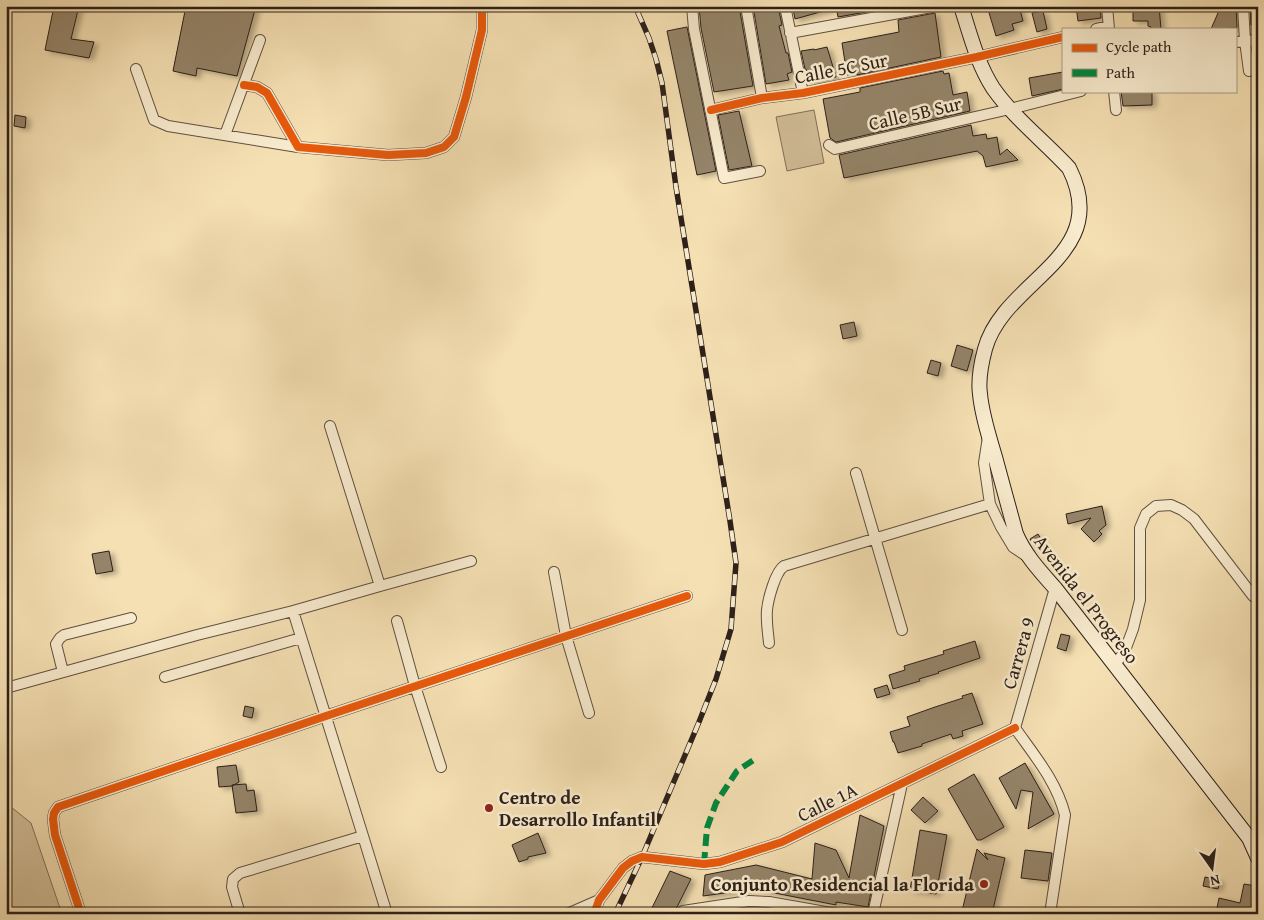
<svg xmlns="http://www.w3.org/2000/svg" width="1264" height="920" viewBox="0 0 1264 920" font-family="'Gentium Book Plus',serif">
  <defs>
    <filter id="shadow"><feDropShadow dx="4.5" dy="2.5" stdDeviation="2.5" flood-color="#0004"/></filter>
  </defs>
  <rect width="100%" height="100%" fill="#f5e0b3"/>
  <filter id="stains"><feTurbulence type="fractalNoise" baseFrequency=".004" numOctaves="4"/><feColorMatrix values="0 0 0 0 .2 0 0 0 0 .09 0 0 0 0 .02 0 0 0 .5 -.17"/></filter>
  <radialGradient id="worn" r=".72"><stop offset=".6" stop-color="#630" stop-opacity="0"/><stop offset="1" stop-color="#630" stop-opacity=".3"/></radialGradient>
  <path fill="#d3bf99" stroke="#807059" d="M814,110L824,163L787,171L776,117Z
    M6,803L31,823L62,914H6Z"/>
  <path fill="#958469" stroke="#2d2019" filter="url(#shadow)" d="M54,6H79L71,39L94,42L89,58L45,50Z
    M186,6H256L237,76L197,68L196,76L173,71Z
    M699,6H739L753,86L714,92L701,28Z
    M753,6H778L782,25L779,26L786,53H788L792,72L787,74L789,80L766,84Z
    M804,6H830L831,9L795,19L793,9Z
    M836,6H871L872,11L838,17Z
    M987,6H1019L1023,21L1012,24L1014,30L996,36Z
    M1076,6H1100L1101,18L1078,21Z
    M1133,6H1159L1161,29H1151V27L1148,26V21H1133Z
    M1221,6H1236L1237,28L1211,29Z
    M1250,7H1258V24L1251,25Z
    M1043,11L1047,29L1037,32L1032,13Z
    M935,13L941,57L857,75V73L847,75L842,43L899,32L898,20Z
    M687,27L716,171L697,175L667,31Z
    M827,47L836,77L810,83L806,69H805L801,51L814,49V50Z
    M943,71L944,74L949,73L953,95L967,92L970,111L836,142L830,138L823,99L860,92V88Z
    M1063,72V89L1032,96L1029,78Z
    M1121,91H1152V105L1123,106Z
    M739,111L752,166L729,170L718,115Z
    M15,115L26,117L25,128L14,126Z
    M971,125L973,136L986,134L987,139L997,137L1000,155L1007,149L1018,160L986,167L983,156L977,151L844,178L839,155Z
    M854,322L857,336L843,339L840,325Z
    M957,345L973,350L967,371L951,366Z
    M931,360L941,363L938,376L927,373Z
    M1102,506L1106,525L1099,531L1102,534L1094,542L1081,529L1091,518L1068,524L1066,514Z
    M1038,534L1043,542L1035,547L1030,539Z
    M109,551L113,571L96,574L92,554Z
    M1061,634L1070,636L1066,651L1057,648Z
    M975,641L980,658L938,672L939,673L919,679L920,681L893,689L889,675L905,670L904,666L944,654L943,651Z
    M887,685L890,694L877,698L874,689Z
    M972,693L983,724L962,731L963,736L953,739L951,734L922,744V746L898,753L894,742H893L890,732L910,726L907,717L935,707L963,698L962,696Z
    M245,706L254,708L252,718L243,716Z
    M1025,763L1054,814L1028,829L1033,792L1021,790L1016,809L999,778Z
    M236,765L239,782L232,786L219,787L217,767Z
    M974,774L1004,827L981,840H977L948,789Z
    M246,784L247,791L254,790L257,811L236,813L232,785Z
    M923,797L938,811L925,823L911,810Z
    M860,815L884,826L868,907L836,902V905L754,889L703,896L705,875L756,865L812,879L815,843L836,850L849,878Z
    M920,830L947,835L936,894L910,890Z
    M538,833L546,853L528,857V859L519,862L512,845Z
    M977,849L988,860L984,853L1005,858L992,914H976L962,911Z
    M1025,850L1052,853L1048,881L1021,878Z
    M670,871L691,879L676,909L675,914H649Z
    M1205,877L1220,880L1218,889L1203,886Z
    M1244,884L1256,886L1251,911H1250L1249,914H1233V912L1217,908L1219,898L1240,903Z"/>
  <g fill="none" stroke-linecap="round" stroke-linejoin="round">
    <defs>
      <path id="minor" d="M692,6L694,29L724,178L760,171
        M746,6L762,98
        M785,6L803,93
        M1107,6L1109,29
        M1243,6L1245,41L1249,71
        M1096,29L1108,26
        M790,33L937,6
        M1235,42L1258,40
        M136,69L154,120L168,126L298,147
        M244,85L257,87L267,93L298,147L388,155L426,153L444,147L454,137L466,97L482,30V6
        M1114,91L1116,110
        M711,110L762,98L803,93L977,57L1063,37
        M225,135L260,40
        M829,145L835,149L1010,109L1081,91
        M330,426L380,586L293,611L363,836
        M988,437L984,463L990,504L1001,527L1013,547L1025,555
        M856,473L902,630
        M554,572L566,636L589,713
        M380,586L471,561
        M397,621L415,686L441,767
        M769,643C768,632 766,621 767,610C768,600 775,572 784,566L990,504
        M1114,665L1124,653L1133,629L1140,600V528L1146,514L1156,506L1171,505L1182,510L1194,519L1253,596L1258,599
        M63,672L56,644L60,638L64,635L131,618
        M165,677L301,638
        M6,688L197,635L293,611
        M1015,728C1034,755 1057,782 1065,815L1050,914
        M1015,728L1055,588
        M81,914L55,835L53,819L54,813L58,807L326,716L687,596
        M240,914L232,887L233,879L240,873L363,836L387,914
        M567,914L599,900
        M594,914L599,900L623,868L632,861L642,857L704,864L720,862L782,842L1015,728
        M682,914L683,911L749,901L769,902L837,914
        M873,914L902,784"/>
      <path id="secondary" d="M961,6C970,34 977,63 993,88C1014,118 1044,141 1069,168C1114,257 1004,279 985,349C981,364 978,380 980,394C982,416 989,436 995,457C1002,483 1009,508 1016,534C1025,555 1040,571 1055,588L1249,838L1258,858"/>
    </defs>
    <use href="#minor" stroke="#5f5040" stroke-width="12"/>
    <use href="#secondary" stroke="#2d2019" stroke-width="16"/>
    <use href="#minor" stroke="#f8ebce" stroke-width="10"/>
    <use href="#secondary" stroke="#f8ebce" stroke-width="14"/>
    <defs>
      <path id="rail" d="M615,914L642,857L699,722L716,679L731,629L736,563L730,521L676,187L662,83L656,59L649,38L635,6"/>
    </defs>
    <use href="#rail" stroke="#2d2019" stroke-width="5.5"/>
    <use href="#rail" stroke="#f8ebce" stroke-width="4" stroke-dasharray="11" stroke-linecap="butt"/>
    <path stroke="#00873e" stroke-width="6" stroke-dasharray="12 6" stroke-linecap="butt" d="M704,864L707,828L716,803L737,771L755,759"/>
    <defs>
      <path id="cycleway" d="M244,85L257,87L267,93L298,147L388,155L426,153L444,147L454,137L466,97L482,30V6
        M711,110L762,98L803,93L977,57L1063,37
        M81,914L55,835L53,819L54,813L58,807L326,716L687,596
        M594,914L599,900L623,868L632,861L642,857L704,864L720,862L782,842L1015,728"/>
    </defs>
    <use href="#cycleway" stroke="#f8ebce" stroke-width="11"/>
    <use href="#cycleway" stroke="#e8590c" stroke-width="8"/>
  </g>
  <g fill="#8f2418" stroke="#f8ebce" stroke-width="2">
    <circle cx="489" cy="808" r="5"/>
    <circle cx="984" cy="884" r="5"/>
  </g>
  <g text-anchor="middle" stroke-width="5" stroke-linejoin="round" paint-order="stroke">
    <g font-size="19" fill="#2d2019" stroke="#f8ebce">
      <text transform="translate(841 68) rotate(-11)" y="7">Calle 5C Sur</text>
      <text transform="translate(915 113) rotate(-13)" y="7">Calle 5B Sur</text>
      <text transform="translate(1087 599) rotate(52)" y="7">Avenida el Progreso</text>
      <text transform="translate(1018 653) rotate(-74)" y="7">Carrera 9</text>
      <text transform="translate(827 802) rotate(-26)" y="7">Calle 1A</text>
    </g>
    <g font-size="19" font-weight="bold" fill="#2d2019" stroke="#f8ebce" text-anchor="start">
      <text x="499" y="804">Centro de<tspan x="499" dy="22">Desarrollo Infantil</tspan></text>
      <text x="974" y="891" text-anchor="end">Conjunto Residencial la Florida</text>
    </g>
  </g>
  <rect width="1264" height="920" fill="none" stroke="#f5e0b3" stroke-width="25"/>
  <rect x="8" y="8" width="1249" height="905" fill="none" stroke="#2d2019" stroke-width="2.5"/>
  <rect x="12" y="12" width="1239" height="895" fill="none" stroke="#2d2019"/>
  <rect x="1062" y="28" width="175" height="65" fill="#f8ebce" stroke="#a79a86"/>
  <rect x="1072" y="44" width="25" height="8" fill="#e8590c" stroke="#a79a86"/>
  <text x="1106" y="52" font-size="15" fill="#2d2019">Cycle path</text>
  <rect x="1072" y="69" width="25" height="8" fill="#00873e" stroke="#a79a86"/>
  <text x="1106" y="78" font-size="15" fill="#2d2019">Path</text>
  <g transform="translate(1212 868) rotate(166)" stroke="#f8ebce" stroke-width="4" paint-order="stroke">
  <path d="M0-4L9 19L0 12L-9 19Z" fill="#2d2019"/>
  <text y="-8" font-size="14" font-weight="bold" text-anchor="middle" fill="#2d2019">N</text>
  </g>
  <rect width="100%" height="100%" filter="url(#stains)"/>
  <rect width="100%" height="100%" fill="url(#worn)"/>
</svg>
